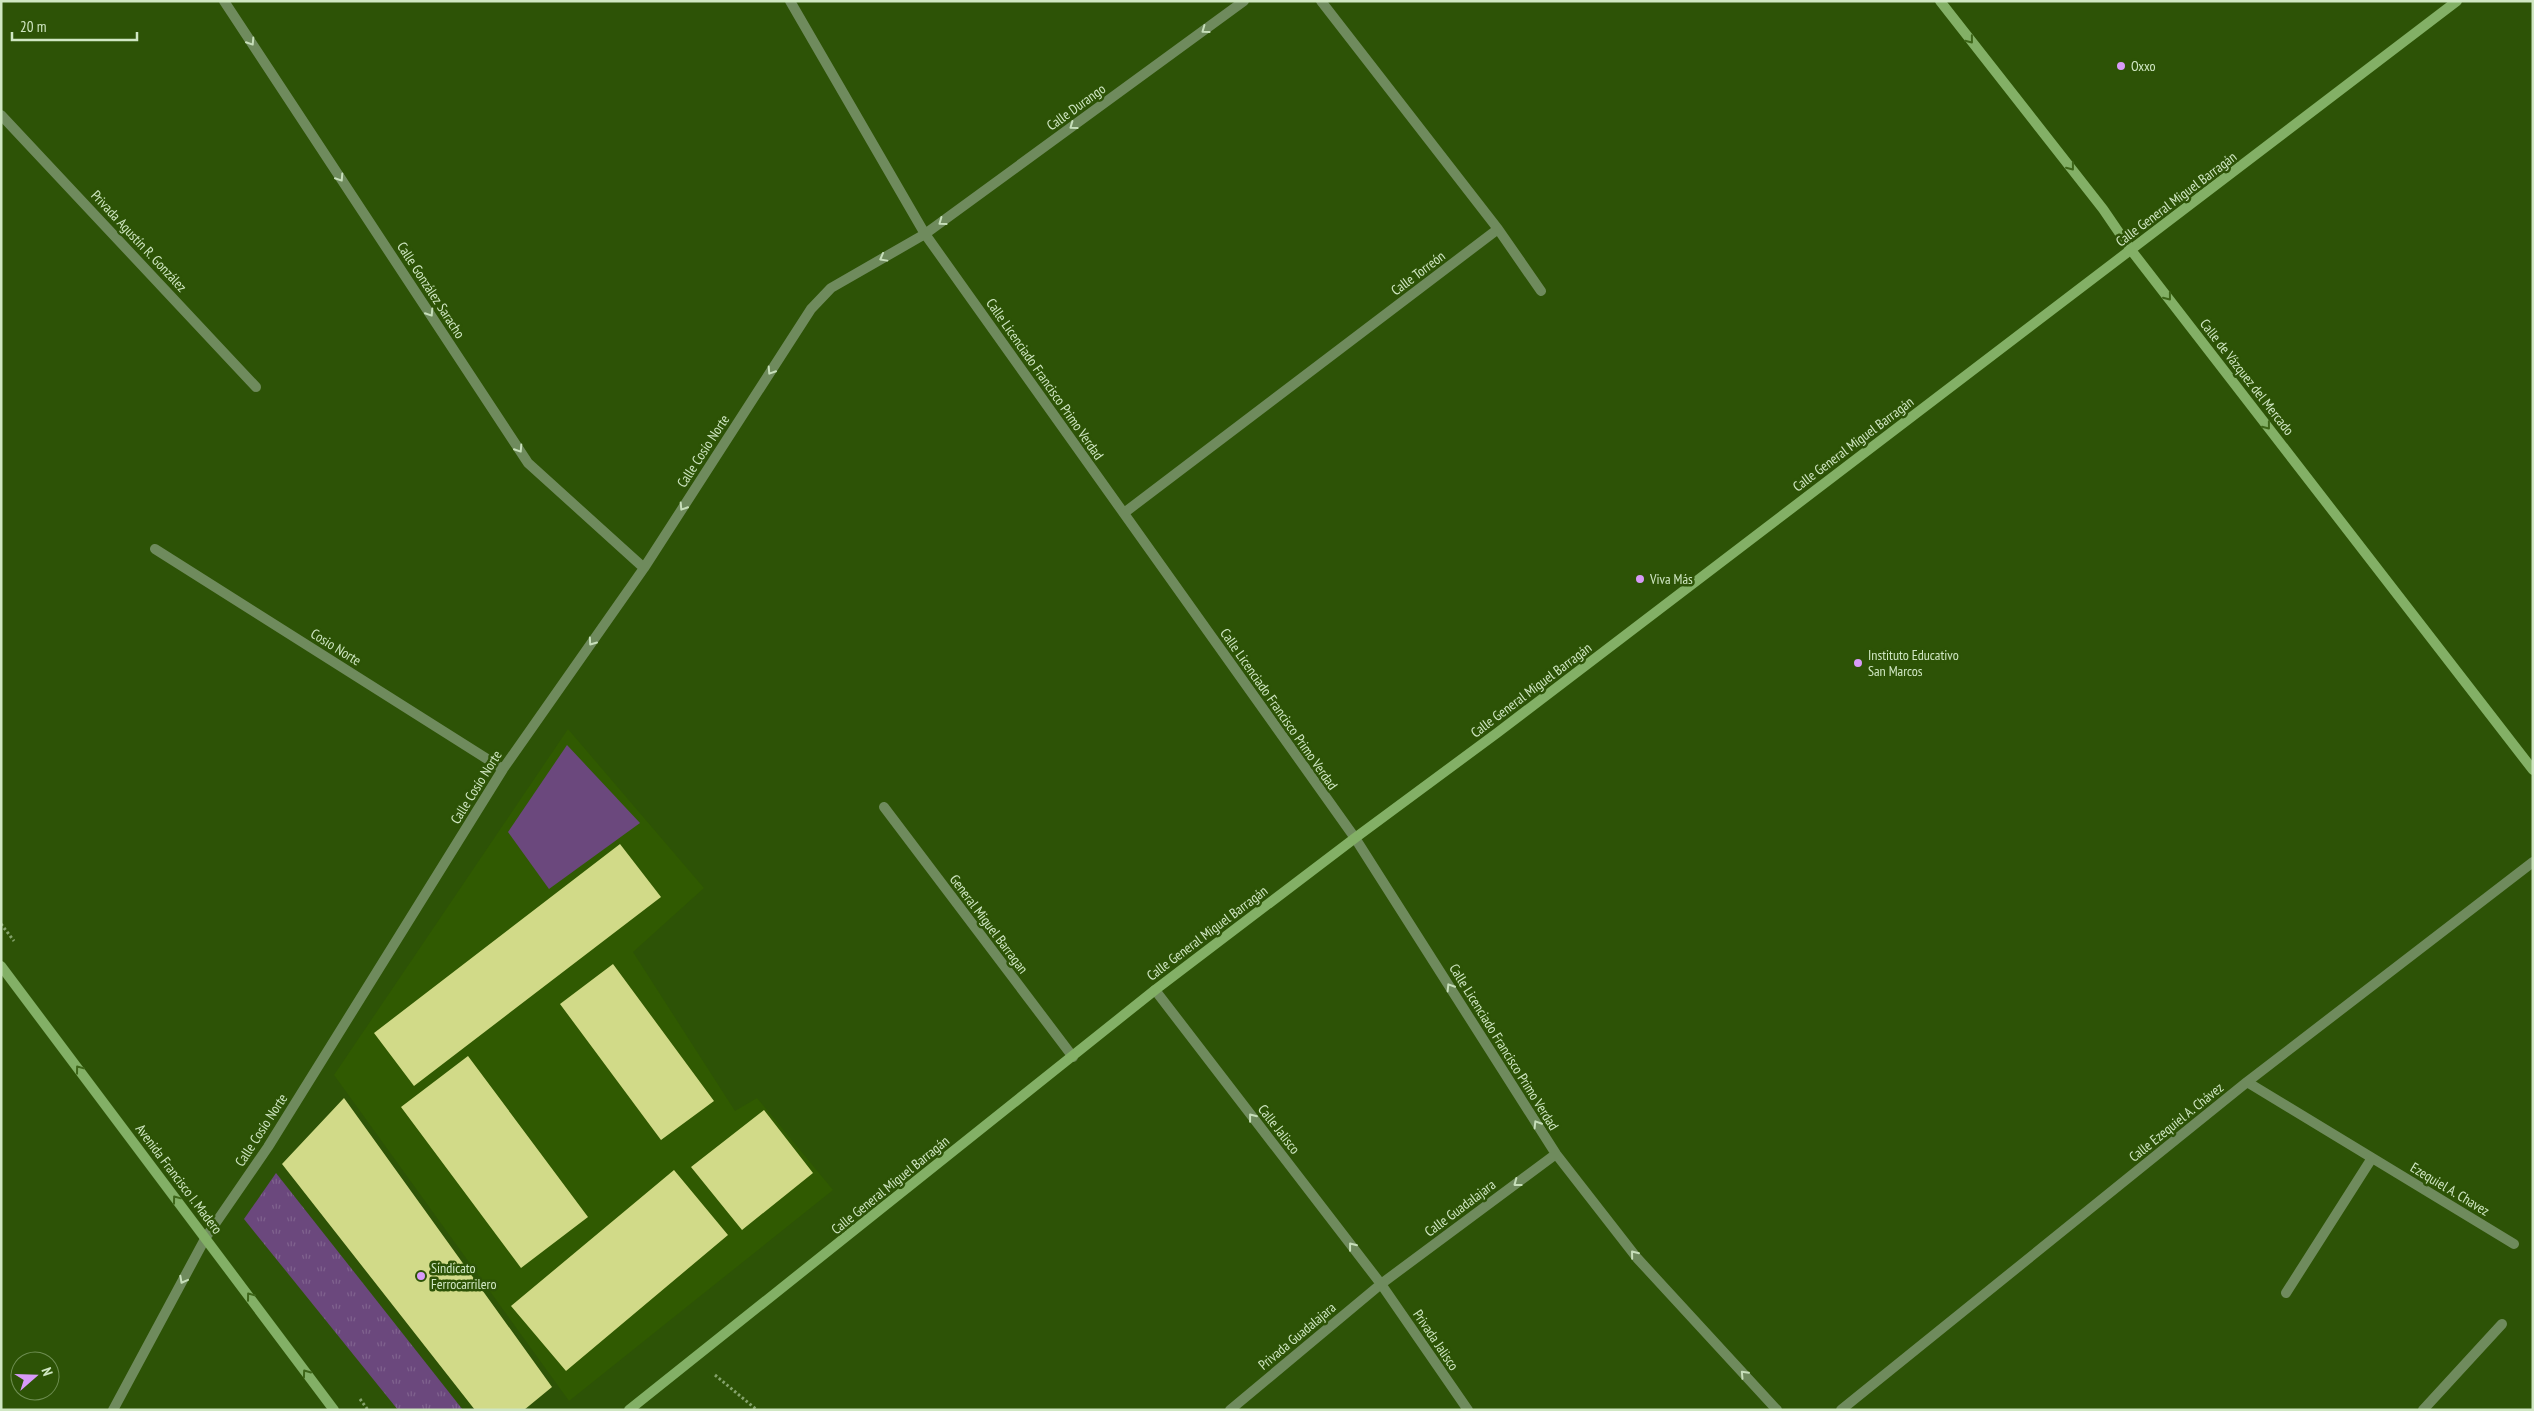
<svg xmlns="http://www.w3.org/2000/svg" width="2534" height="1411" viewBox="0 0 2534 1411" font-family="'PT Sans Narrow',sans-serif">
  <defs>
    <pattern id="park-tufts" width="24" height="20" patternUnits="userSpaceOnUse" patternTransform="scale(1.25)"><rect width="24" height="20" fill="#6b487d"/><path d="M3 7l-1-3M5 7V3M7 7l1-3M15 17l-1-3M17 17v-4M19 17l1-3" fill="none" stroke="#7f628e"/></pattern>
  </defs>
  <rect width="100%" height="100%" fill="#2d5306"/>
  <path fill="#305a01" d="M568,729L704,888L633,952L735,1111L757,1098L833,1190L569,1401L334,1075Z"/>
  <path fill="url(#park-tufts)" d="M276,1173L463,1410H398L244,1219Z"/>
  <path fill="#6b487d" d="M567,745L640,823L549,889L508,832Z"/>
  <path fill="#d1da88" d="M620,844L661,897L414,1086L374,1033Z
    M613,964L714,1101L661,1140L560,1004Z
    M468,1056L588,1217L521,1268L401,1107Z
    M344,1098L552,1387L524,1410H475L282,1164Z
    M764,1110L813,1173L742,1230L691,1167Z
    M674,1170L728,1235L566,1371L511,1306Z"/>
  <g fill="none" stroke-linecap="round" stroke-linejoin="round">
    <path stroke="#84a26b" stroke-width="3" stroke-dasharray="2.5 2.5" stroke-linecap="butt" d="M1,924L14,941
      M715,1375L757,1410
      M360,1399L368,1410"/>
    <path stroke="#6f8b5d" stroke-width="10" d="M224,1L528,463L644,568
      M790,1L925,234L1355,838L1556,1154L1637,1258L1777,1410
      M1321,1L1498,229L1541,291
      M1,115L256,387
      M1124,513L1498,229
      M155,549L503,769
      M884,807L1073,1057
      M1155,990L1381,1284L1468,1410
      M2247,1082L2514,1244
      M2286,1293L2372,1158
      M113,1410L206,1237L268,1147L503,769L644,568L811,309L831,288L925,234L1244,1
      M1230,1410L1381,1284L1556,1154
      M1841,1410L2247,1082L2533,862
      M2423,1410L2502,1324"/>
    <path stroke="#83b066" stroke-width="10" d="M1940,1L2103,209L2131,250L2533,770
      M1,966L334,1410
      M629,1410L1155,990L1355,838L1497,733L2457,1"/>
  </g>
  <defs><path id="oneway-chevron" d="M-2-3.5L2.5 0L-2 3.5" fill="none" stroke-width="1.6" stroke-linecap="round" stroke-linejoin="round" transform="scale(1.25)"/></defs>
  <g stroke="#c6deb9">
    <use href="#oneway-chevron" transform="translate(1205 30) rotate(144)"/>
    <use href="#oneway-chevron" transform="translate(251 42) rotate(57)"/>
    <use href="#oneway-chevron" transform="translate(1073 126) rotate(144)"/>
    <use href="#oneway-chevron" transform="translate(340 178) rotate(57)"/>
    <use href="#oneway-chevron" transform="translate(942 222) rotate(144)"/>
    <use href="#oneway-chevron" transform="translate(883 258) rotate(151)"/>
    <use href="#oneway-chevron" transform="translate(430 313) rotate(57)"/>
    <use href="#oneway-chevron" transform="translate(771 371) rotate(123)"/>
    <use href="#oneway-chevron" transform="translate(519 449) rotate(57)"/>
    <use href="#oneway-chevron" transform="translate(683 507) rotate(123)"/>
    <use href="#oneway-chevron" transform="translate(592 642) rotate(125)"/>
    <use href="#oneway-chevron" transform="translate(1450 987) rotate(-122)"/>
    <use href="#oneway-chevron" transform="translate(1252 1117) rotate(-128)"/>
    <use href="#oneway-chevron" transform="translate(1537 1124) rotate(-122)"/>
    <use href="#oneway-chevron" transform="translate(1517 1183) rotate(143)"/>
    <use href="#oneway-chevron" transform="translate(1352 1246) rotate(-128)"/>
    <use href="#oneway-chevron" transform="translate(1634 1254) rotate(-129)"/>
    <use href="#oneway-chevron" transform="translate(183 1280) rotate(118)"/>
    <use href="#oneway-chevron" transform="translate(1744 1374) rotate(-133)"/>
  </g>
  <g stroke="#3e6619">
    <use href="#oneway-chevron" transform="translate(1970 40) rotate(52)"/>
    <use href="#oneway-chevron" transform="translate(2071 167) rotate(52)"/>
    <use href="#oneway-chevron" transform="translate(2168 297) rotate(52)"/>
    <use href="#oneway-chevron" transform="translate(2267 426) rotate(52)"/>
    <use href="#oneway-chevron" transform="translate(79 1069) rotate(-127)"/>
    <use href="#oneway-chevron" transform="translate(176 1199) rotate(-127)"/>
    <use href="#oneway-chevron" transform="translate(250 1296) rotate(-127)"/>
    <use href="#oneway-chevron" transform="translate(306 1373) rotate(-126)"/>
  </g>
  <g fill="#d89af8" stroke="#2d5306" stroke-width="2">
    <circle cx="2121" cy="66" r="5"/>
    <circle cx="1640" cy="579" r="5"/>
    <circle cx="1858" cy="663" r="5"/>
    <circle cx="421" cy="1276" r="5"/>
  </g>
  <g text-anchor="middle" stroke-width="5" stroke-linejoin="round" paint-order="stroke">
    <g font-size="14" fill="#d0e7c3" stroke="#2d5306" text-anchor="start">
      <text x="2131" y="71">Oxxo</text>
      <text x="1650" y="584">Viva Más</text>
      <text x="1868" y="660">Instituto Educativo<tspan x="1868" dy="16">San Marcos</tspan></text>
      <text x="431" y="1273">Sindicato<tspan x="431" dy="16">Ferrocarrilero</tspan></text>
    </g>
    <g font-size="14" fill="#d0e7c3" stroke="#2d5306">
      <text transform="translate(1076 107) rotate(-36)" y="5">Calle Durango</text>
      <text transform="translate(2176 199) rotate(-37)" y="5">Calle General Miguel Barragán</text>
      <text transform="translate(139 241) rotate(47)" y="5">Privada Agustín R. González</text>
      <text transform="translate(1418 273) rotate(-37)" y="5">Calle Torreón</text>
      <text transform="translate(431 290) rotate(57)" y="5">Calle González Saracho</text>
      <text transform="translate(2247 377) rotate(52)" y="5">Calle de Vázquez del Mercado</text>
      <text transform="translate(1045 379) rotate(55)" y="5">Calle Licenciado Francisco Primo Verdad</text>
      <text transform="translate(1853 444) rotate(-37)" y="5">Calle General Miguel Barragán</text>
      <text transform="translate(703 451) rotate(-57)" y="5">Calle Cosío Norte</text>
      <text transform="translate(336 647) rotate(32)" y="5">Cosio Norte</text>
      <text transform="translate(1531 690) rotate(-37)" y="5">Calle General Miguel Barragán</text>
      <text transform="translate(1279 709) rotate(55)" y="5">Calle Licenciado Francisco Primo Verdad</text>
      <text transform="translate(476 787) rotate(-58)" y="5">Calle Cosío Norte</text>
      <text transform="translate(989 924) rotate(53)" y="5">General Miguel Barragan</text>
      <text transform="translate(1207 933) rotate(-37)" y="5">Calle General Miguel Barragán</text>
      <text transform="translate(1504 1047) rotate(58)" y="5">Calle Licenciado Francisco Primo Verdad</text>
      <text transform="translate(2176 1122) rotate(-39)" y="5">Calle Ezequiel A. Chávez</text>
      <text transform="translate(1279 1129) rotate(52)" y="5">Calle Jalisco</text>
      <text transform="translate(261 1130) rotate(-57)" y="5">Calle Cosío Norte</text>
      <text transform="translate(179 1179) rotate(53)" y="5">Avenida Francisco I. Madero</text>
      <text transform="translate(890 1185) rotate(-39)" y="5">Calle General Miguel Barragán</text>
      <text transform="translate(2450 1189) rotate(31)" y="5">Ezequiel A. Chavez</text>
      <text transform="translate(1460 1208) rotate(-37)" y="5">Calle Guadalajara</text>
      <text transform="translate(1297 1336) rotate(-40)" y="5">Privada Guadalajara</text>
      <text transform="translate(1436 1340) rotate(56)" y="5">Privada Jalisco</text>
    </g>
  </g>
  <rect width="2534" height="1411" fill="none" stroke="#d0e7c3" stroke-width="5"/>
  <g transform="translate(35 1376) rotate(70)"><circle r="24" fill="#2d5306" stroke="#6e8e52"/>
  <path d="M0-4L9 19L0 12L-9 19Z" fill="#d89af8"/>
  <text y="-8" font-size="14" font-weight="bold" text-anchor="middle" fill="#d0e7c3">N</text>
  </g>
  <path d="M12 32v8h125v-8" fill="none" stroke="#d0e7c3" stroke-width="2.5"/>
  <text x="20" y="32" font-size="15" fill="#d0e7c3" stroke="#2d5306" stroke-width="4" paint-order="stroke">20 m</text>
</svg>
